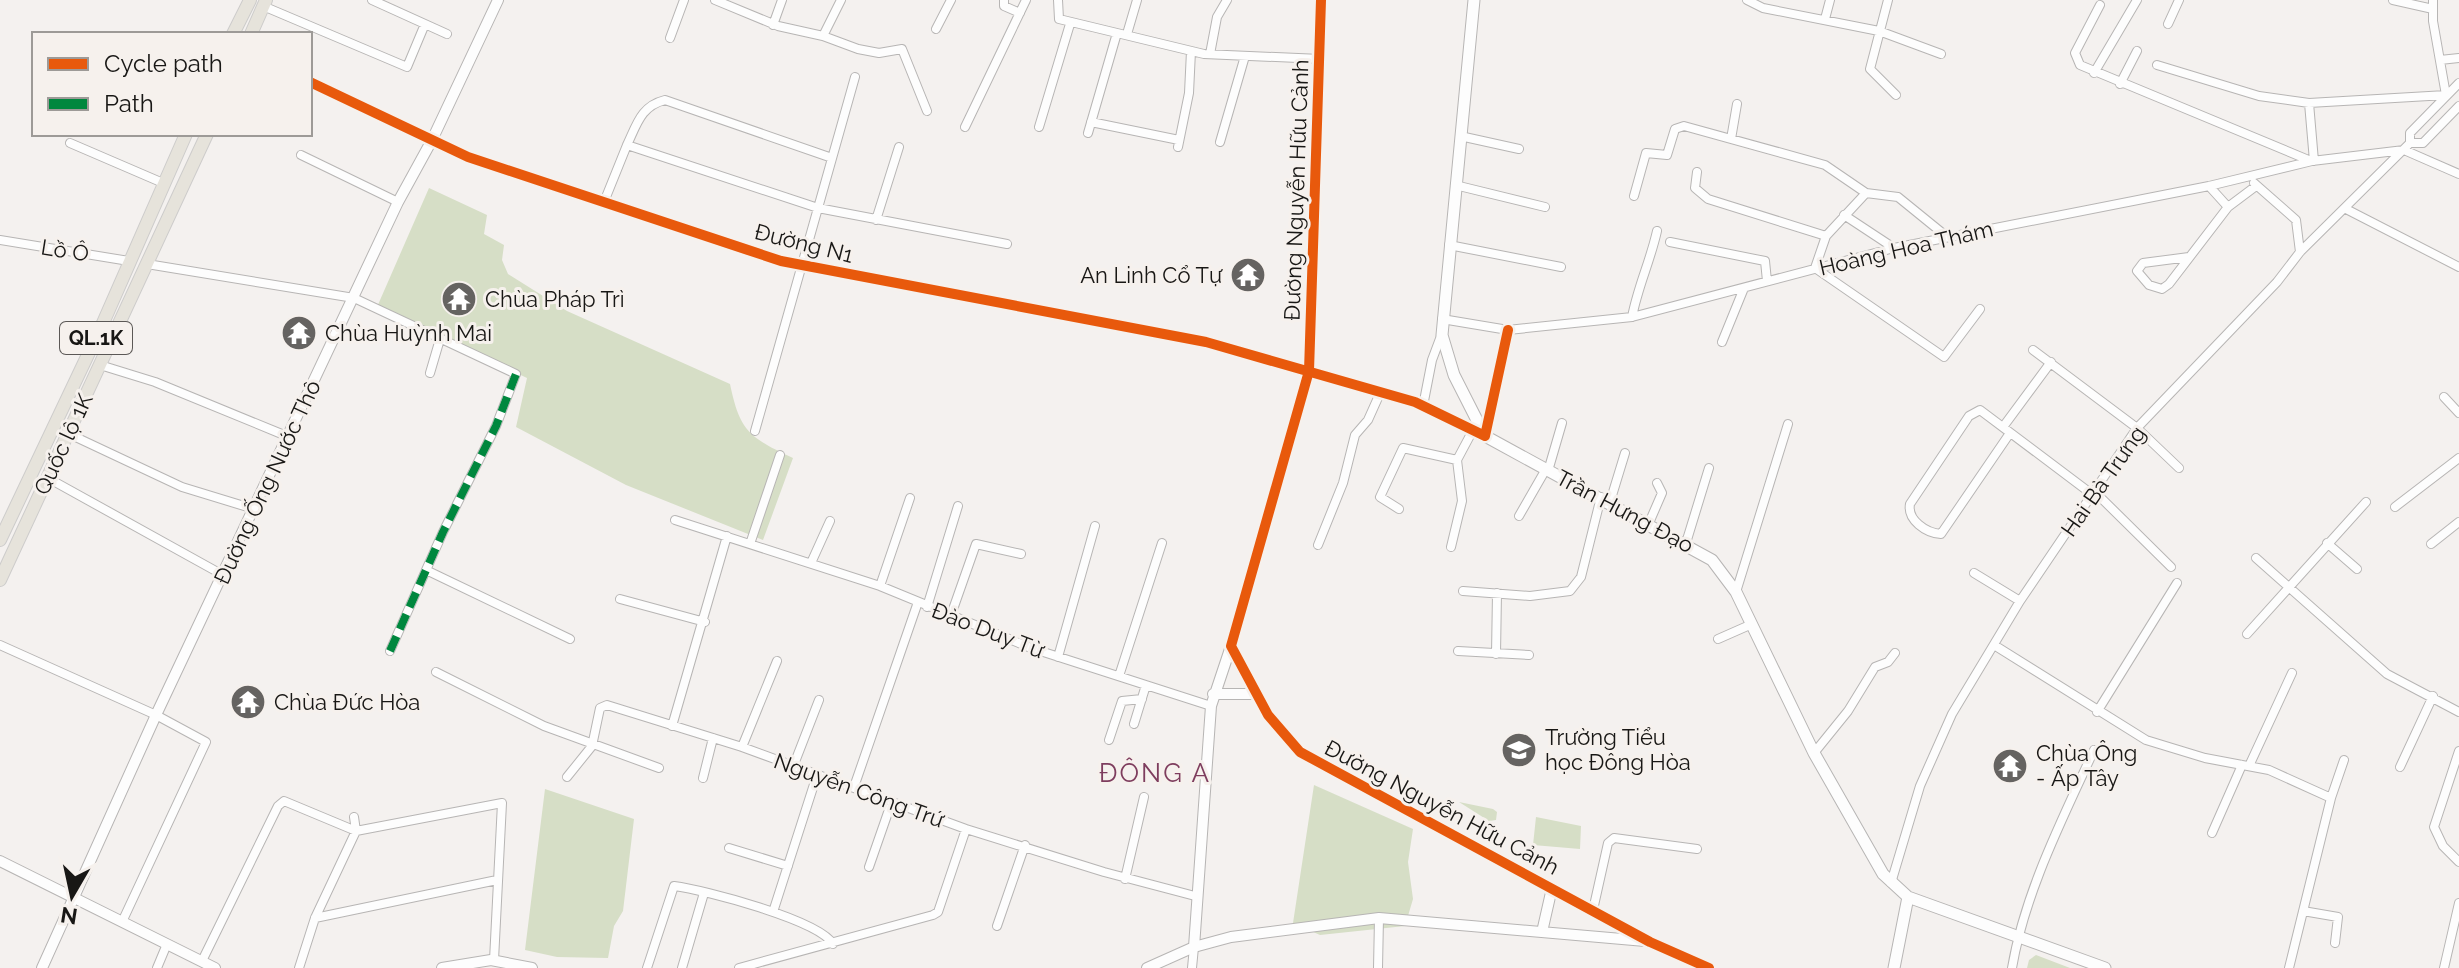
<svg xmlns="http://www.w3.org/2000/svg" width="2459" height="968" viewBox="0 0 2459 968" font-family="Raleway,sans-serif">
  <rect width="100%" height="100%" fill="#f4f1ef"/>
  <path fill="#d6dec6" d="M429,188L487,215L484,234L504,245L502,260L508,274L567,311L730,384C740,432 749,437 793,458L763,540L626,485L516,427L527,378L377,307Z
    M1314,785L1413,829L1408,862L1413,899L1405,926L1320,935L1293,923Z
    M545,789L634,819L623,911L614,926L608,958L557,957L525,950Z
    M1459,802L1493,809L1497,812L1496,820L1489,821Z
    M1536,817L1581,826L1580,849L1533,845Z
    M2036,955L2070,968H2027L2029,960Z"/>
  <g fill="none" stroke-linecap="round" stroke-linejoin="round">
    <defs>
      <path id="minor" d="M372,0L447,34
        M715,0L778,26L823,36L858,49L879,53L902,49L927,111
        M1004,0V6L1020,13
        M1058,0L1059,19L1204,54L1321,59
        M1747,0L1763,8L1879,31L1941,54
        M1888,0L1870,69L1896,95
        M2393,0L2433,9
        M2100,5L2075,53L2080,65L2311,161
        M263,6L407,67L425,24
        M1825,19L1830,0
        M2168,24L2179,0
        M773,25L782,0
        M936,29L951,0
        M1127,34L1137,0
        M823,36L841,0
        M670,38L684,0
        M1210,54L1217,17L1227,0
        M2440,60L2459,58
        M2157,65L2259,96L2309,103L2446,95L2433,21V0
        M2094,73L2137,0
        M310,82L468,157L781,261L1206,342L1415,402L1485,436L1508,330
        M2120,84L2137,51
        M2309,103L2314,161
        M1091,122L1179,140
        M965,127L1026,0
        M1039,127L1070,24
        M1088,133L1117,33
        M1460,136L1519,149
        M1731,139L1737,104
        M1220,142L1245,56
        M70,143L163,183
        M2410,143H2423L2459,106
        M627,145C637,124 641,106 665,100L832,158
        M1178,147L1189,93L1191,51
        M301,155L398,202
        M1697,172L1695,188L1708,199L1826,236
        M2254,183L2296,220L2300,252
        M1455,185L1545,207
        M2209,186L2228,207
        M1866,193L1826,236L1815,268L1944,357L1980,309
        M1634,196L1646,153L1667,155L1675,129L1684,126L1825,165L1866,193L1898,197L1946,236
        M604,202L627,145L818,208L1007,244
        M2346,209L2459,267
        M1844,215L1894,248
        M876,220L899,147
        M0,240L129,261
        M1670,242L1765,261L1767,281
        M1449,245L1561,267
        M2189,257L2143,263L2137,271L2149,285L2162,289L2169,284L2228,207L2256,186
        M147,264L354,298L516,374L496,426L443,532L390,651
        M1632,317C1638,286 1650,262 1657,231
        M1442,319L1508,330L1632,317L1894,248L2209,186L2312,161L2404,150L2459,174
        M1722,342L1744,288
        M2033,350L2137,428L2179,468
        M100,365L155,382L289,437
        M430,373L440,339
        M2444,397L2459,413
        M1423,406L1432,360L1441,336
        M2003,427L2051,362
        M755,431L855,77
        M67,433L182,487L254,509
        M2010,433L1941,534C1926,533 1907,520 1910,504L1969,416L1980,410L2093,495
        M1548,471L1562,423
        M46,477L223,575
        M2095,492L2171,567
        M1610,502L1625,453
        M2395,507L2459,458
        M1399,509L1380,497L1403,448L1457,460
        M1519,516L1546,469
        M675,520L880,586L1031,648L1211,706
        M1649,523L1662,493L1657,483
        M1686,543L1709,468
        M2327,543L2357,569
        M750,544L780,455
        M2431,544L2459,522
        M1318,545L1343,483L1355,435L1368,420L1381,391
        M1451,547L1462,501L1457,460L1473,430
        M2256,558L2387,674L2459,712
        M811,563L830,521
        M426,570L570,639
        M1974,573L2020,601
        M880,586L910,498
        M1463,591L1530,596L1570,591L1581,577L1601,497
        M1736,592L1788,424
        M620,599L705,622
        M927,607L958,506
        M951,615L976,544L1021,554
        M2247,634L2366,502
        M1718,639L1752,624
        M0,645L156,715L206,742L122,922
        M1994,645L2146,740L2205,758L2269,770L2331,798L2289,968
        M1458,651L1529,655
        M1496,654L1497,593
        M1058,657L1095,526
        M436,672L544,726L659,768
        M1119,676L1162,543
        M2097,712L2177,583
        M1134,724L1146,685
        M672,726L727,536
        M1109,740L1122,701L1142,699
        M742,747L777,661
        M2459,751L2434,827L2443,846L2459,862
        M1814,753L1848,711L1875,667L1888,662L1895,653
        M2249,766L2292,673
        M793,767L819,700
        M2400,767L2433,696
        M567,777L592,746L600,708L607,705L742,747L966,829L1104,872L1195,896
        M703,778L713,738
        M854,787L918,602
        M2331,798L2344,760
        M2212,833L2242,765
        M729,848L788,866
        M869,867L892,801
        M1125,879L1144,797
        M1891,883L1920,786L1952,714L2020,601L2137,428L2277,282L2300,252L2410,143V133L2459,83
        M1593,910L1608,843L1614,838L1697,849
        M2303,911L2338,917L2335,943
        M773,912L817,775
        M315,918L497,880
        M997,926L1025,845
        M202,961L278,806L284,801L356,831L502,803L494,960
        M157,968L167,944
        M299,968L315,918L356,831L354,817
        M647,968L674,886C705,890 819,920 833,944
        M682,968L704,893
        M739,968L933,915L938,912L966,829
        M1192,968L1194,947
        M1378,968L1379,918
        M2012,968C2025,892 2062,820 2094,750
        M2444,968L2459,903"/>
      <path id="tertiary" d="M1321,0L1309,371L1231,646L1268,715L1300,752L1650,942L1709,968
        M1213,694H1257
        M0,861L215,968
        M1542,932L1552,888
        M1194,947L1211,706L1231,646
        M42,968L156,715L398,202L432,140L498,0
        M442,968L491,960L532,968
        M1147,968L1194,947L1231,937L1379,918L1645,941"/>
      <path id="secondary" d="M1474,0L1442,335L1454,375L1485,436L1712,560L1736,592L1814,753L1883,874L1908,897L2105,968
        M1894,968L1908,897"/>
      <path id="primary" d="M233,34L250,0
        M251,34L266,0
        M0,540L103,323L186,134
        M0,580L207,134"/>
    </defs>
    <use href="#minor" stroke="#b7b5b4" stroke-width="10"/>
    <use href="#tertiary" stroke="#b7b5b4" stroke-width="12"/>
    <use href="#secondary" stroke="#b7b5b4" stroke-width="13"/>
    <use href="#primary" stroke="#cdcccb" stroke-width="14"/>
    <use href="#minor" stroke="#fdfdfd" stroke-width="8"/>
    <use href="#tertiary" stroke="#fdfdfd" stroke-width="10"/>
    <use href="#secondary" stroke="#fdfdfd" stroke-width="11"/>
    <use href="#primary" stroke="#e6e3db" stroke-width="12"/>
    <path stroke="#00873e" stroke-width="8" stroke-dasharray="16 8" stroke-linecap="butt" d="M390,651L443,532L496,426L516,374"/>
    <defs>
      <path id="cycleway" d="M1321,0L1309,371L1231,646L1268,715L1300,752L1650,942L1709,968
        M310,82L468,157L781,261L1206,342L1415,402L1485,436L1508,330"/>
    </defs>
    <use href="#cycleway" stroke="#f6f1ed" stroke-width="15"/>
    <use href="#cycleway" stroke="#e8590c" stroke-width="10"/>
  </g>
  <defs>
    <symbol id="temple-disc" viewBox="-11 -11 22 22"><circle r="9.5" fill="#656361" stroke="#f6f1ed"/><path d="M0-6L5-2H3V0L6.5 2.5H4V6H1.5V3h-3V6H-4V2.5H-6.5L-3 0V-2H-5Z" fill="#fff"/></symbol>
    <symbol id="school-disc" viewBox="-11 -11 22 22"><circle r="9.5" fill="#656361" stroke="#f6f1ed"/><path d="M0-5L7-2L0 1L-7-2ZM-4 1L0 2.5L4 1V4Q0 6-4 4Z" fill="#fff"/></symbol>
  </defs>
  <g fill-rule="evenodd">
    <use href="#temple-disc" x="1228" y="255" width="40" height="40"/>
    <use href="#temple-disc" x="439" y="279" width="40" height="40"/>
    <use href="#temple-disc" x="279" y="313" width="40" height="40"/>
    <use href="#temple-disc" x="228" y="682" width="40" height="40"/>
    <use href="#school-disc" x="1499" y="730" width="40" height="40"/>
    <use href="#temple-disc" x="1990" y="746" width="40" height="40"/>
  </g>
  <g text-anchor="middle" stroke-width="6" stroke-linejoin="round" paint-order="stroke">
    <rect fill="#f6f1ed" stroke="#5b5856" stroke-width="2" x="60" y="322" width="72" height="32" rx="6"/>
    <g font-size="20" font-weight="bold" fill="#181715">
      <text x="96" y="345">QL.1K</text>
    </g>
    <g font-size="22" fill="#181715" stroke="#f6f1ed">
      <text transform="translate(1296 190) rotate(-88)" y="8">Đường Nguyễn Hữu Cảnh</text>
      <text transform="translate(804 243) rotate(14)" y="8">Đường N1</text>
      <text transform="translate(1906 248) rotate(-13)" y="8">Hoàng Hoa Thám</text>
      <text transform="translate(65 250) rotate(9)" y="8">Lồ Ô</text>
      <text transform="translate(63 444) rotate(-65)" y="8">Quốc lộ 1K</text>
      <text transform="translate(2103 481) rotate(-55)" y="8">Hai Bà Trưng</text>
      <text transform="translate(267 482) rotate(-65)" y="8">Đường Ống Nước Thô</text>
      <text transform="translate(1625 511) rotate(28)" y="8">Trần Hưng Đạo</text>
      <text transform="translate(988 630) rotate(21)" y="8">Đào Duy Từ</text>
      <text transform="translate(859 790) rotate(20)" y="8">Nguyễn Công Trứ</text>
      <text transform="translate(1442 807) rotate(28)" y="8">Đường Nguyễn Hữu Cảnh</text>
    </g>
    <g font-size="22" fill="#181715" stroke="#f6f1ed" text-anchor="start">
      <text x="1222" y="283" text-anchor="end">An Linh Cổ Tự</text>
      <text x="485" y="307">Chùa Pháp Trì</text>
      <text x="325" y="341">Chùa Huỳnh Mai</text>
      <text x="274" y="710">Chùa Đức Hòa</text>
      <text x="1545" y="745">Trường Tiểu<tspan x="1545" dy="25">học Đông Hòa</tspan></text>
      <text x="2036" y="761">Chùa Ông<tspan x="2036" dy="25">- Ấp Tây</tspan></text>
    </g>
    <g font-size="26" letter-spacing="2" fill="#7e3d5e" stroke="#f6f1ed">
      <text x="1155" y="782">ĐÔNG A</text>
    </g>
  </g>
  <rect x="32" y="32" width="280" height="104" fill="#f6f1ed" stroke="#9d9a97" stroke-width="2"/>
  <rect x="48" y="58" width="40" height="12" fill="#e8590c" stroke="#9d9a97" stroke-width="2"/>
  <text x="104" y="72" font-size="24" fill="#181715">Cycle path</text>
  <rect x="48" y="98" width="40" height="12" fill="#00873e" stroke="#9d9a97" stroke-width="2"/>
  <text x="104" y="112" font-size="24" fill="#181715">Path</text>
  <g transform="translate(72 896) rotate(189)" stroke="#f6f1ed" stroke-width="6" paint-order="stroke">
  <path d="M0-6L14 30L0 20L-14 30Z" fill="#181715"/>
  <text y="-12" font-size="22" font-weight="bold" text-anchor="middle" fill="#181715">N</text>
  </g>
</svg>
